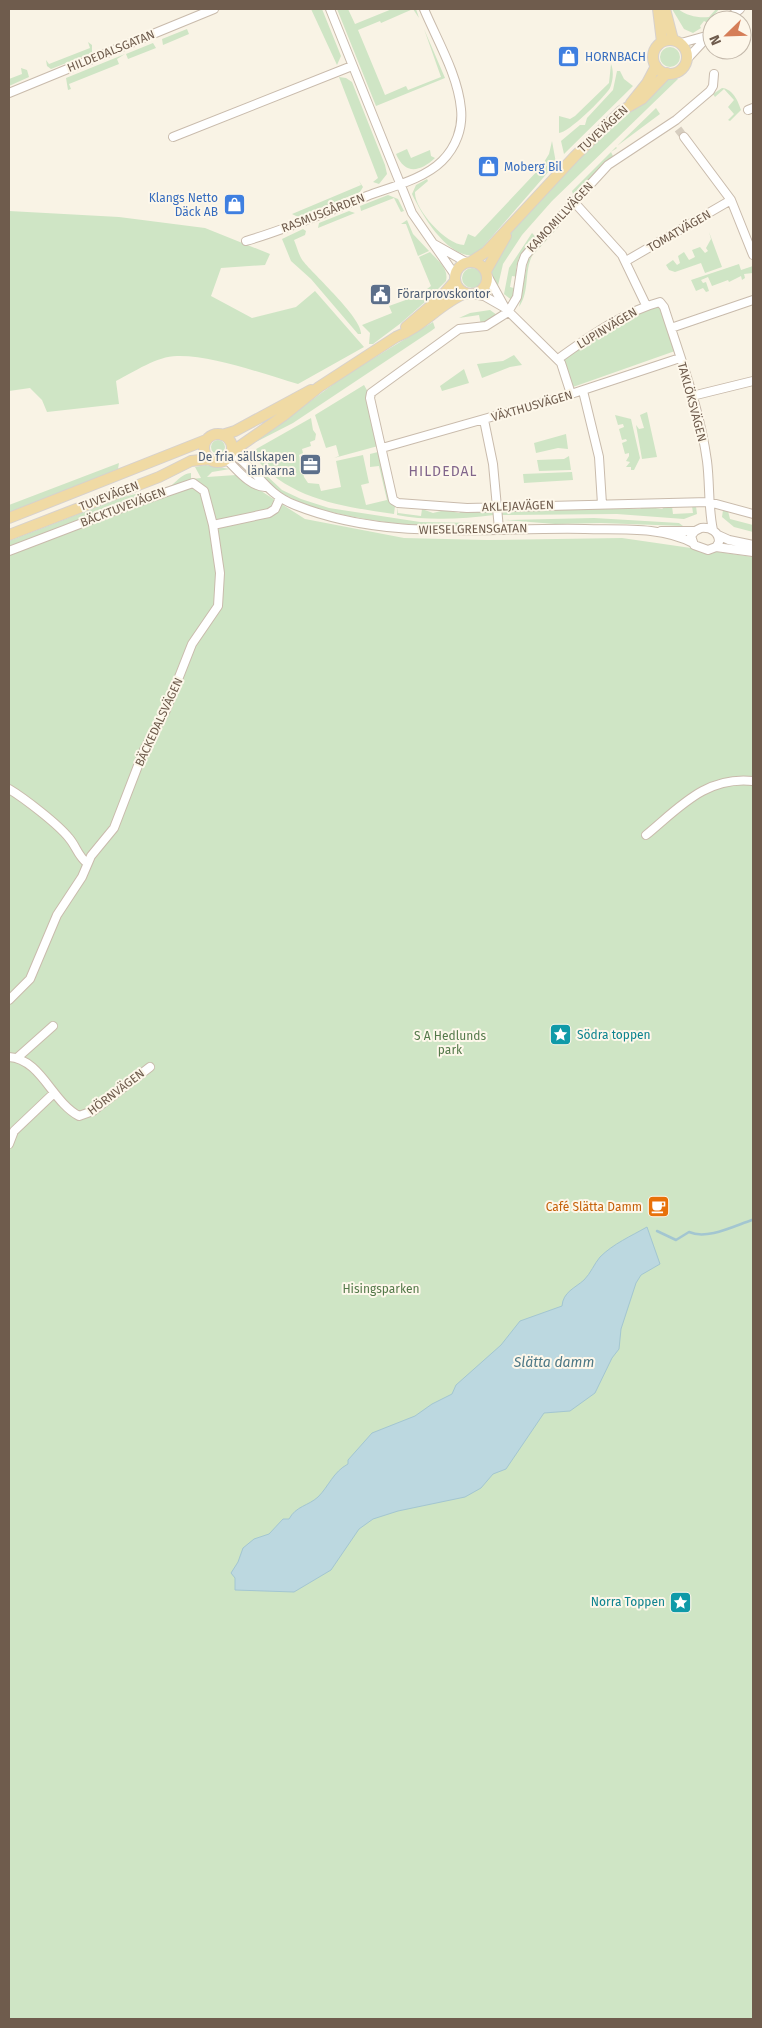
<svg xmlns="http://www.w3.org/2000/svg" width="762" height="2028" viewBox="0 0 762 2028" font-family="'Fira Sans',sans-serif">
  <rect width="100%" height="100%" fill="#f9f3e5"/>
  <path fill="#cfe5c5" d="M311,9H322L341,56L337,65Z
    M337,9H348L355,24L392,9H416L419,18L413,9L381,23L380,21L358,30L385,95L406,86L408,90L441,77L424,29L445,78L376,106Z
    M672,9H678C687,16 698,18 709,17L716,9H719L708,23L704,21L700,26L701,28L693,33L684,29Z
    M187,29L189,34L163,45L162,39Z
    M88,42L92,45V53L51,69L47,66L46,60L49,64L90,48Z
    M153,43L156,48L128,59L126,54Z
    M660 57a10 10 0 1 1 20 0a10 10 0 1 1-20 0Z
    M125,54L117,59L119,64L69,84L71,89L68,90L66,78Z
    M611,64C614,71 613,81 610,88C604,98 568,133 559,133V116L570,119L575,116L609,83Z
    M21,68L27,70L29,77L9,86V79L22,74Z
    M617,71H620L624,79L633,86L564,154L561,141L580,125H585L587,118L613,90Z
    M675,76L678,79L552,201L522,235L503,264L497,290C493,284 491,279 492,272C498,222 628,116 667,79Z
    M339,77L346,78L352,82L385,165L387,174L379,184L373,182L378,178Z
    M722,88C733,89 738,101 741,110L730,121L728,120L734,114L728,107L734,100L724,89L715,97L713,94Z
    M656,108L660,114L617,146Z
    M552,141L556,163L476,255C448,260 422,215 412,194L416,185L427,179L428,181L415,192C414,209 446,245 464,245L468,234L475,237L541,167L549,154Z
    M616,147L617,148L611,152L613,156L573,194L572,191Z
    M407,149L411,158L430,150L431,156L435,158C420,172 405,175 396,154Z
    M359,181L363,187L360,192L298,217L292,214L361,185Z
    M388,195L398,199L404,211L401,212L394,198L361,211L360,206Z
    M575,209L532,256C524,272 530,291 519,307L528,260L571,210Z
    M9,211L119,217L205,228L270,254L265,265L221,268L211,296L252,318L296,307L315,291L364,347L298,384C263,374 213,355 177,356C157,356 134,372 116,381L119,404L47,412L42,400L30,388L9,391Z
    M349,211L355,213L318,228L319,223Z
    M407,220L413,234L429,251L418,256L406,224H401Z
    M303,229L306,231L305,235L294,240C297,247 299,256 303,261C314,275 363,319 361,334H358L311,279L291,261L282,239Z
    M709,232L722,267L705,273L701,263L675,272L669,270L666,265L673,260L677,265L680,263L678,256L684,252L689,260L695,257L692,250L700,247L705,253L708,251L706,248L711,239Z
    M532,233L537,238L526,247L522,258H519L516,268L518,277L512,276L510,287L517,289L513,301L504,294L509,268Z
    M430,252C438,261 449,268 446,281L435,292L427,289L431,286L419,257Z
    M739,264L741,270L753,266V273L744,274L745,278L742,280L741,276L729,282L728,280L712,286L708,277L701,280L703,283L706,282L709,291L706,292L703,288L696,291L691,280Z
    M462 278a10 10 0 1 1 20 0a10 10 0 1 1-20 0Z
    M425,290L434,294L401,323L373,344H369L370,333L362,325L392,313L389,306L414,297Z
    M655,305L660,307L675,351L573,387L564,361L567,356L598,335Z
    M490,310L497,315L481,325L479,315L459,318L470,313Z
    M433,322L435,328L431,331L293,423L252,444L346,375Z
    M514,355L522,365L510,367L482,378L477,364L503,361Z
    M464,369L469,383L442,391L440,386Z
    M364,385L368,392L378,446L334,458L339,456L336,445L326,448L315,415Z
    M647,412L657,457L642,459L636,425L639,429L644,428L640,415Z
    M615,415L631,419L640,458L634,470H631V467H626L630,462L626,461L629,456V453L625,454L622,443L627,441L626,439L622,440L619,429L624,427L623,424L618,425Z
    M311,418L313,430L316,434L315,440L310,442L311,446L302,449L303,453L299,455L304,477L308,483L319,484L321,491L341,487L336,461L363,455L369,483L361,485L366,505L387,500L379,466L370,467V454L378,452L392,502L395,506L394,514C340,506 285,499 251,452Z
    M566,434L568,449L558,448L536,453L534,443Z
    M211 447a7 7 0 1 1 14 0a7 7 0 1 1-14 0Z
    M569,456L571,470L539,471L537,460L564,459Z
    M251,461L282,490L301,499L329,508L420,522L481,523C433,532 327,519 285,495C270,487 259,474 248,462Z
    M119,463L118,469L9,513V505Z
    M206,465L230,469L212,472L207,477L236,475L305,519L404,538L487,540L622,538L753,557V2019H9V541L120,498L139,493L140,496C149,493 165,491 172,485C178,480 182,474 191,473V479L201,478L195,467Z
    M572,472L573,480L524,483L523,474Z
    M623,506L626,509H640L643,506L662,509L666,506H672L673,514L693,513L692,506H696L697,514L684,519L617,514L501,515L504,511L526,509C532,512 542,512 547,508L571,509L573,507Z
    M398,507V513L421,516L422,509L433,513L445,510L459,513L463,510L491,511L494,515C463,519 427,521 397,515Z
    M723,510L728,511L730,519L753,525V532L734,527L722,517Z
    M594,518L679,523L683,526L601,523L555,524L504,520Z"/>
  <path fill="#bcd8e0" stroke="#a3c6d1" d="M647,1227L660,1264L641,1275L636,1283L621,1329L619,1349L612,1358L595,1393L570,1411L544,1413L506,1469L493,1474L481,1488L465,1497L398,1511L373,1519L359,1529L331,1570L294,1592L235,1590V1578L231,1573L238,1562L243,1548L254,1539L269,1534L283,1519H289C296,1506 308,1506 318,1497C329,1486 333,1472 348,1464V1460L372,1433L415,1416L432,1404L452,1394L456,1385L501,1345L520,1321L562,1306C563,1292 575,1288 584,1280C591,1273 594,1264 600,1257C613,1244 631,1236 647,1227Z"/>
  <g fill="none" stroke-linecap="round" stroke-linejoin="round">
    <path stroke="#a3c6d1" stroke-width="2.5" d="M657,1231L676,1240L689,1232C707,1240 734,1226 752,1220"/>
    <path stroke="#d6cdbf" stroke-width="8" stroke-dasharray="8 4" stroke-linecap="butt" d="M678,129L684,137"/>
    <defs>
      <path id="minor" d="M330,9L412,213L455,275
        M726,20L740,9
        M681,43L706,36
        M687,59L712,32
        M714,74L713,86L710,91L676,120L608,165L531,249L525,256L522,264L517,297L508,312L486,326L459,329L371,393L370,398L393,500L398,503L467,508L709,502L753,514
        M9,93L214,9
        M748,110L753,108
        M173,137L352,66
        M684,137L731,200L753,255
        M574,202L622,255L646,305
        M246,241C287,229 327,212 367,196C391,187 424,179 442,161C456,147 463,128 461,109C458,75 437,40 424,9
        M434,244L466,262
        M626,261L731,200
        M488,277L505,308L561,363L571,394
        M473,294L484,296L505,308
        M671,328L753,300
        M558,359C587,338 625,311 660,302L664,307C680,357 700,409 707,461C710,484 708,507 713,530
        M583,391L599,457L602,504
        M692,396L753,381
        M484,420L493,464L499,529
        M382,448L565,396L680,358
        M232,453C258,470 264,493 295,505C387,542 488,527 585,529C620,530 661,526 693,543
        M226,459C237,469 249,486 265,487
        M213,525L269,513L275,509L280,498
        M701,528C711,527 719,532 719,542L716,547L708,550L694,545L691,536L695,531Z
        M661,531H695
        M718,535L729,540L753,545
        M716,547L753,552
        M9,551L132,504L193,483L204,491L213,525L220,573L218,606L192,644L166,710L144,750L114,828L91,856L82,877L57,915L30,979L9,1000
        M9,789C24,798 58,824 69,838C76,846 78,856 87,863
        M646,835C680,807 706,776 753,781
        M9,1057C41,1059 52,1102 79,1116L93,1111L150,1067
        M17,1058L53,1026
        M9,1144L14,1131L54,1093"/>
      <path id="major" d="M658,9L662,42
        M665,9L673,40
        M653 57a17 17 0 1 1 34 0a17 17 0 1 1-34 0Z
        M631,103L647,83L656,66
        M472,261L486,252L575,156L621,111L642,99L667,73
        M455 278a16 16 0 1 1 32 0a16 16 0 1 1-32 0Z
        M486,271L506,236
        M406,327L441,297L455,281
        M204 448a14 14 0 1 1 28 0a14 14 0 1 1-28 0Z
        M222,435L235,431L311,390
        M233,451L283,416L319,387L396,337C423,327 440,303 466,293
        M9,518L206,440
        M9,535L159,477L191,461L210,459"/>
    </defs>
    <use href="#minor" stroke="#c9bbac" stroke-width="10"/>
    <use href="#major" stroke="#d7d1cd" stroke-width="12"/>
    <use href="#minor" stroke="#fff" stroke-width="8"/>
    <use href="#major" stroke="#f0daa4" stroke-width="10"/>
  </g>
  <defs>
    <symbol id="shop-square" viewBox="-11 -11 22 22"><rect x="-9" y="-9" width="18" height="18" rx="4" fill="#3f7fe0" stroke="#fdf7ea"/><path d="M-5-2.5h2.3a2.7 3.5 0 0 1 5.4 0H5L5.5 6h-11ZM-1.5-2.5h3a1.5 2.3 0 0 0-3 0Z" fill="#fff"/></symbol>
    <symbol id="civic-square" viewBox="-11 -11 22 22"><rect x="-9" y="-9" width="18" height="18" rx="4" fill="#5c6f8a" stroke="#fdf7ea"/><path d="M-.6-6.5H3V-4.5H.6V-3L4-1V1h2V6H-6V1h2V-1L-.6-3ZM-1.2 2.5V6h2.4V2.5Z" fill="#fff"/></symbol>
    <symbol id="office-square" viewBox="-11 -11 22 22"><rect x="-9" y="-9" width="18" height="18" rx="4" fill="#5c6f8a" stroke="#fdf7ea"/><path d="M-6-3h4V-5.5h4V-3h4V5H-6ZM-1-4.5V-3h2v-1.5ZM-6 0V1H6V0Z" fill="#fff"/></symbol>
    <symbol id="sight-square" viewBox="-11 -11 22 22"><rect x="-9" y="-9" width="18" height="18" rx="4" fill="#0f9aa8" stroke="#fdf7ea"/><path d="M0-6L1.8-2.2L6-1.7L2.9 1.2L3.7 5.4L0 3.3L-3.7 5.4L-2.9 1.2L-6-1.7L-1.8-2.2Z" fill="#fff"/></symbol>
    <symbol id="cafe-square" viewBox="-11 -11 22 22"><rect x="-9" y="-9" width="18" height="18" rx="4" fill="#e8710a" stroke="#fdf7ea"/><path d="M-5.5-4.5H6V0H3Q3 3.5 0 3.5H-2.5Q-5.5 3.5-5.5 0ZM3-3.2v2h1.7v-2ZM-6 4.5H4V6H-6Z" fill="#fff"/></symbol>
  </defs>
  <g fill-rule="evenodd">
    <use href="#shop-square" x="556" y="44" width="25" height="25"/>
    <use href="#shop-square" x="476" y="154" width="25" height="25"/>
    <use href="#shop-square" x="222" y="192" width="25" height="25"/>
    <use href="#civic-square" x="368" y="282" width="25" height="25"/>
    <use href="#office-square" x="298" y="452" width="25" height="25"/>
    <use href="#sight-square" x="548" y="1022" width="25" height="25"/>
    <use href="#cafe-square" x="646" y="1194" width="25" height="25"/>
    <use href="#sight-square" x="668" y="1590" width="25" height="25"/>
  </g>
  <g text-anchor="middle" stroke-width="4" stroke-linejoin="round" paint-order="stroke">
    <g font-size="12" fill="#6f5c4d" stroke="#fdf7ea">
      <text transform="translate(111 51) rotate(-22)" y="4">HILDEDALSGATAN</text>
      <text transform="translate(603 129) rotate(-43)" y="4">TUVEVÄGEN</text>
      <text transform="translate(323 213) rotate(-21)" y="4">RASMUSGÅRDEN</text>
      <text transform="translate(560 217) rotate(-47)" y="4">KAMOMILLVÄGEN</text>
      <text transform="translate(679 231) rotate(-30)" y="4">TOMATVÄGEN</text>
      <text transform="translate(607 328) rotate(-31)" y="4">LUPINVÄGEN</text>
      <text transform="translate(692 402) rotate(75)" y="4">TAKLÖKSVÄGEN</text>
      <text transform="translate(532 406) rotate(-16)" y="4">VÄXTHUSVÄGEN</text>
      <text transform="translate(109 496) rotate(-21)" y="4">TUVEVÄGEN</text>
      <text transform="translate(518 506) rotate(-2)" y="4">AKLEJAVÄGEN</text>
      <text transform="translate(123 507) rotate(-21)" y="4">BÄCKTUVEVÄGEN</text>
      <text transform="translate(473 529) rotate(-1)" y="4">WIESELGRENSGATAN</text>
      <text transform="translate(159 722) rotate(-65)" y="4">BÄCKEDALSVÄGEN</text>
      <text transform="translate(116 1092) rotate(-37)" y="4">HÖRNVÄGEN</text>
    </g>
    <g font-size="12" fill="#366cbe" stroke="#fdf7ea" text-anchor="start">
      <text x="585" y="61">HORNBACH</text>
      <text x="504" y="171">Moberg Bil</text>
      <text x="218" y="202" text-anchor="end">Klangs Netto<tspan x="218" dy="14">Däck AB</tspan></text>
    </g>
    <g font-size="12" fill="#4e5e75" stroke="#fdf7ea" text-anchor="start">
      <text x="397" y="298">Förarprovskontor</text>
      <text x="295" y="461" text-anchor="end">De fria sällskapen<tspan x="295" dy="14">länkarna</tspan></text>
    </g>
    <g font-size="12" fill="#0d838f" stroke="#fdf7ea" text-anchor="start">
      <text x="577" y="1039">Södra toppen</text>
      <text x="665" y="1606" text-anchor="end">Norra Toppen</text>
    </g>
    <g font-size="12" fill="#54794a" stroke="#fdf7ea">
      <text x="450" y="1040">S A Hedlunds<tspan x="450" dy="14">park</tspan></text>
      <text x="381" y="1293">Hisingsparken</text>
    </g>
    <g font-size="12" fill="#c56008" stroke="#fdf7ea" text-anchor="end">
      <text x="642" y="1211">Café Slätta Damm</text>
    </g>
    <g font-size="14" letter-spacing="1" fill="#81658b" stroke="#fdf7ea">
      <text x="443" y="476">HILDEDAL</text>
    </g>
    <g font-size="14" font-style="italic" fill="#4d7886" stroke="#fdf7ea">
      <text x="554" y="1367">Slätta damm</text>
    </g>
  </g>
  <rect width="762" height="2028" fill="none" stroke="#6f5c4d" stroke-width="20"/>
  <g transform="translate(727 35) rotate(247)"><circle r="24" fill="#fdf7ea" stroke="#c4b9ab"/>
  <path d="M0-4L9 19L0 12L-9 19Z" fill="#d57e58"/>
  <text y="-8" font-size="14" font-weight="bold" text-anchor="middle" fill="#6f5c4d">N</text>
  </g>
</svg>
